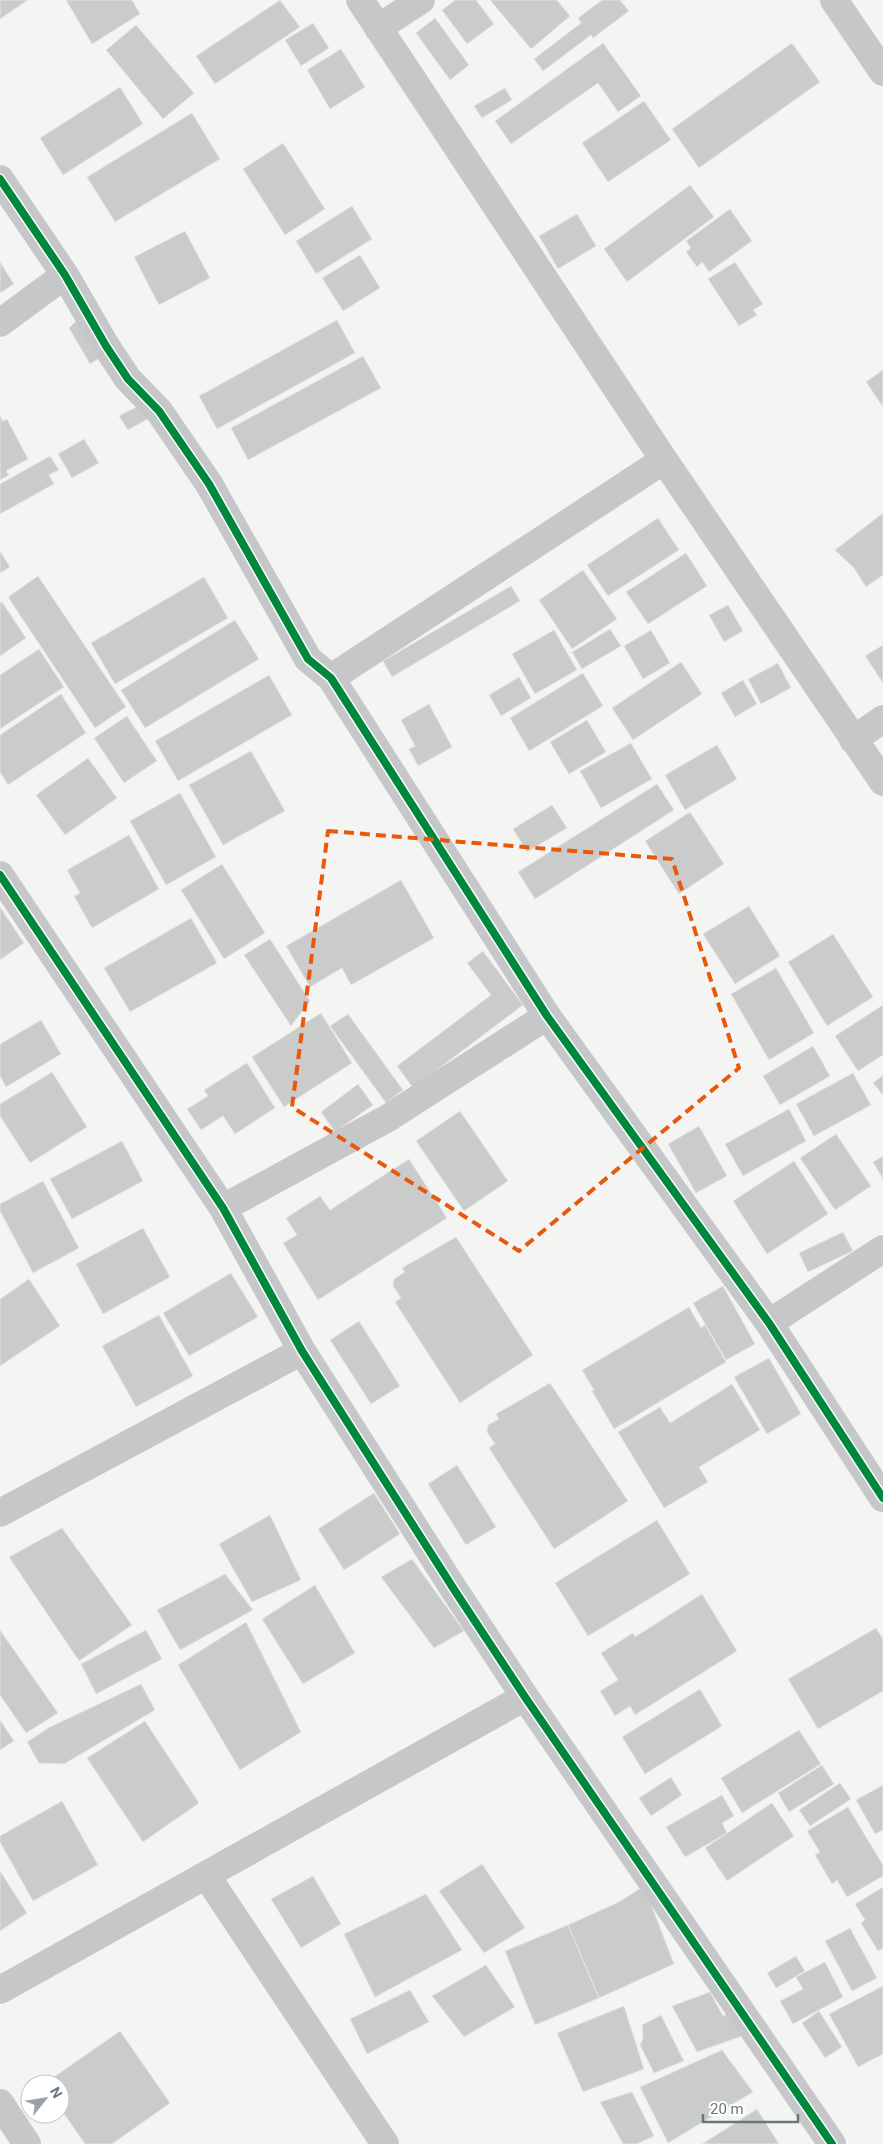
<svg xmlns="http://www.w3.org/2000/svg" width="883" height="2144" viewBox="0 0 883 2144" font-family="Roboto,sans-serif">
  <rect width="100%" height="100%" fill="#f4f4f3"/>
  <path fill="#cacbcb" stroke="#e4e4e3" d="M0,0H28L0,19Z
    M66,0H132L140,14L92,44Z
    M280,0L300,27L215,84L196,56Z
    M455,0H476L494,24L467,44L442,10Z
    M490,0H557L570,16L531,49Z
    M602,0H620L629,11L593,38L591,35L543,71L534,59L581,23L578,18Z
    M435,18L469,65L450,80L416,33Z
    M313,23L329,48L301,66L285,40Z
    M136,25L194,93L163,119L106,50Z
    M603,43L641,96L618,112L598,83L511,144L495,121Z
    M792,43L820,82L699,168L672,129Z
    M341,49L365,87L330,109L307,70Z
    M120,87L143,124L63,175L40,138Z
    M505,88L512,100L482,118L474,106Z
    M644,101L671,140L608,182L582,143Z
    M192,113L220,159L115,222L87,177Z
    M283,143L325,209L285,235L243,169Z
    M690,185L714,217L627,282L604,249Z
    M352,206L372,239L316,274L296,241Z
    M730,209L752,241L709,272L702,262L697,267L686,252L691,248L686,241Z
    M577,214L596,246L558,269L539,236Z
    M185,231L210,278L159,305L134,257Z
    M360,255L380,288L343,311L322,278Z
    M0,262L14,284L0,293Z
    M735,262L763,304L753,310L757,315L739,326L708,279Z
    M82,315L106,354L90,364L69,328Z
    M337,320L355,353L217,429L199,396Z
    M363,356L381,388L248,460L231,428Z
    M883,370V407L866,382Z
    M140,405L148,419L128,430L119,416Z
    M0,416L3,421L7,419L28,459L6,471L9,475L0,480Z
    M84,439L99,463L72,478L58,454Z
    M50,456L59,470L49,475L54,484L0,514V484Z
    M883,513V575L866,587L854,568L835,550Z
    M658,518L679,550L608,596L587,565Z
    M0,551L10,567L0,573Z
    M686,553L707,586L648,624L626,592Z
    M583,570L617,619L572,649L539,600Z
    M38,576L126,707L95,728L8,597Z
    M204,577L228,618L115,684L91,643Z
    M511,586L520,601L392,677L383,661Z
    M2,602L26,638L0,656V603Z
    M728,605L743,631L724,642L709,615Z
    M235,620L259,659L145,728L121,690Z
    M610,629L621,646L582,669L572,652Z
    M554,630L577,670L535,694L512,654Z
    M651,630L670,663L643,679L624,646Z
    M883,645V683L865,656Z
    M39,649L64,687L0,729V675Z
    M681,662L702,694L633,740L612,708Z
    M778,663L791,688L761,704L748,679Z
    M583,673L603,706L529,751L510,718Z
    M269,675L292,715L178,781L155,741Z
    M519,677L531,698L501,716L489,695Z
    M743,680L757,704L735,717L721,693Z
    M61,694L86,733L8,785L0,772V735Z
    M429,704L452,747L418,766L409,749L415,746L401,720Z
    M127,716L157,761L124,783L94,738Z
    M587,720L606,752L569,774L550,742Z
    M631,743L652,779L601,808L580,771Z
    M717,745L737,779L685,810L665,775Z
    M251,751L285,811L223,845L189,785Z
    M88,758L117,798L65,835L36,795Z
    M657,784L674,810L535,899L518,872Z
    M180,793L216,857L166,885L130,821Z
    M552,805L567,828L527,852L513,829Z
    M690,812L724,864L679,894L645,841Z
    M129,835L159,889L92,928L74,896L80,893L67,870Z
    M222,864L265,933L224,959L181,890Z
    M401,880L434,938L351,985L342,968L310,987L286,946Z
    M749,906L780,956L735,984L703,934Z
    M0,907L24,943L0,960Z
    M191,918L217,963L130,1012L104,968Z
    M833,934L873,997L827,1026L788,962Z
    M270,939L310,1001L291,1026L244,955Z
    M483,951L523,1005L413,1088L397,1066L491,995L467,963Z
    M776,968L814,1033L769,1060L731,994Z
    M883,1005V1055L858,1071L835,1036Z
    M321,1013L352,1063L284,1107L252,1057Z
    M348,1014L403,1090L386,1103L330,1026Z
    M41,1020L61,1054L6,1087L0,1076V1044Z
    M813,1046L830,1076L780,1105L763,1076Z
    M247,1063L275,1108L235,1134L223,1116L201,1130L187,1109L208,1096L204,1090Z
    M52,1072L87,1127L30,1163L0,1116V1104Z
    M853,1073L871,1105L814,1136L796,1104Z
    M883,1075V1095L873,1083Z
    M358,1084L373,1105L335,1132L321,1112Z
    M789,1109L806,1141L743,1176L725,1144Z
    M460,1111L508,1181L464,1211L416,1141Z
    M699,1126L727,1176L696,1193L668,1144Z
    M836,1134L871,1186L835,1210L800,1158Z
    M122,1141L143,1181L72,1219L50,1179Z
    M883,1156V1179L873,1162Z
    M409,1159L447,1218L318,1300L283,1243L297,1235L286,1218L320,1196L330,1210Z
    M794,1161L828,1214L767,1254L733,1201Z
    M43,1181L79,1248L33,1273L0,1211V1204Z
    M143,1228L170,1277L103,1314L76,1264Z
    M843,1232L853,1251L808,1272L799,1253Z
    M456,1237L533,1355L460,1403L395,1302L401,1298L393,1286L394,1279L405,1272L402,1268Z
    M231,1273L258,1317L189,1356L163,1313Z
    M29,1279L60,1326L0,1366V1299Z
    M723,1286L755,1344L726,1360L693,1303Z
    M689,1307L701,1328L705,1325L726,1362L614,1429L592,1391L594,1390L582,1370Z
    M159,1315L193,1376L136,1407L102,1346Z
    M359,1321L400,1386L371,1404L330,1340Z
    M769,1358L801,1414L767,1434L734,1377Z
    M550,1383L628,1501L554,1549L489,1448L495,1444L487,1432L488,1425L499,1419L496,1414Z
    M732,1384L760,1430L699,1467L708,1482L664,1508L618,1432L660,1407L670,1423Z
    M457,1465L496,1527L466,1545L428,1484Z
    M374,1493L400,1534L344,1570L318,1529Z
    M270,1515L301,1580L252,1602L219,1544Z
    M657,1520L690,1574L588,1636L555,1583Z
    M62,1528L132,1625L79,1661L9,1557Z
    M412,1559L464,1631L434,1648L381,1577Z
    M225,1574L253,1610L180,1650L157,1610Z
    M315,1585L355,1653L303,1684L262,1619Z
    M702,1594L737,1651L635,1715L630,1706L615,1716L600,1691L618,1680L601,1653L633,1633L635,1637Z
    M246,1622L301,1732L240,1770L178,1665Z
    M876,1628L883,1639V1691L818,1729L788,1679Z
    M0,1630L58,1713L26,1733L0,1695Z
    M146,1630L162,1659L96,1694L81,1664Z
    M141,1684L155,1710L64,1764L39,1763L27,1742L50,1727Z
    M700,1689L722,1726L645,1774L622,1737Z
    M0,1720L14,1741L0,1750Z
    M145,1721L199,1803L143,1842L87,1758Z
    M799,1730L821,1764L742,1813L721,1778Z
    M822,1765L834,1784L789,1812L778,1793Z
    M671,1777L682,1795L651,1816L639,1798Z
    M840,1783L851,1799L810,1826L799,1810Z
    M883,1785V1830L875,1834L856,1800Z
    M722,1795L734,1816L722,1823L727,1833L685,1857L666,1827Z
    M62,1801L98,1865L33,1901L0,1842V1836Z
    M772,1803L794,1836L727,1881L705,1848Z
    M848,1807L883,1865V1876L847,1897L837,1880L832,1884L815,1855L820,1852L807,1831Z
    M482,1864L525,1928L484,1953L439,1891Z
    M0,1871L27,1913L0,1931Z
    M313,1876L341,1924L301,1948L271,1899Z
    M644,1886L674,1964L599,1998L568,1925L619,1902Z
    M883,1887V1948L878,1951L861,1923L865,1920L855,1904Z
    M426,1894L462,1950L375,1997L344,1934Z
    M568,1925L599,1998L535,2025L505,1951Z
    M850,1928L877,1978L852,1991L825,1941Z
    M796,1956L805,1971L776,1988L767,1973Z
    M825,1962L843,1997L793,2024L780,2001L803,1989L796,1977Z
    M486,1965L515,2007L464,2037L432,1996Z
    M883,1986V2054L858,2067L829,2014Z
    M410,1990L429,2022L367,2054L350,2019Z
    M710,1992L723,2016L734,2011L748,2034L697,2052L672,2006Z
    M624,2006L644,2069L583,2092L557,2033Z
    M819,2011L842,2047L825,2058L802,2023Z
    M661,2015L684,2061L654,2073L640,2045L643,2039L642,2025Z
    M120,2031L170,2103L112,2144H85L60,2108V2084H44Z
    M722,2050L753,2092L668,2143L640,2087Z
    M632,2092L654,2136L637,2144H623L600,2102Z
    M757,2109L779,2144H702Z"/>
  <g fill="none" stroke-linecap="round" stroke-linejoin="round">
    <path stroke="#c5c7c8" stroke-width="28" d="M360,0L664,460L883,782
      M834,0L883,72
      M378,28L421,0
      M0,179L65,275L106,346L128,379L159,411L209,484L308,659L331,678L547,1016L769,1323L883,1498
      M0,323L65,275
      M331,678L664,460
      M853,740L883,719
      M0,875L223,1208L302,1351L455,1591L525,1697L832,2144
      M223,1208L388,1118L547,1016
      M769,1323L883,1249
      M0,1513L302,1351
      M206,1875L385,2144
      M0,1990L525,1697
      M0,2103L27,2144"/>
    <defs>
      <path id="cycleway" d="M0,179L65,275L106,346L128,379L159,411L209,484L308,659L331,678L547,1016L769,1323L883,1498
        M0,875L223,1208L302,1351L455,1591L525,1697L832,2144"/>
    </defs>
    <use href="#cycleway" stroke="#fff" stroke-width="11"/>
    <use href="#cycleway" stroke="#00873e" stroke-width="8"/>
  </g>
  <path fill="none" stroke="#e8590c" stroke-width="4" stroke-dasharray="10 6" stroke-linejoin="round" d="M328,831L672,859L739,1068L519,1251L292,1107Z"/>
  <g transform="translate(45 2099) rotate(60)"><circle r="24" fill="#ffffff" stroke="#c3c9cc"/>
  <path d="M0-4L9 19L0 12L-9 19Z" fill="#99a3a8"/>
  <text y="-8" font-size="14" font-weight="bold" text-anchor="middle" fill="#687780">N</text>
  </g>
  <path d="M703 2114v8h95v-8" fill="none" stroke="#687780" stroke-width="2.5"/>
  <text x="710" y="2114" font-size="15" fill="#687780" stroke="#ffffff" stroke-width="4" paint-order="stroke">20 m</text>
</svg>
